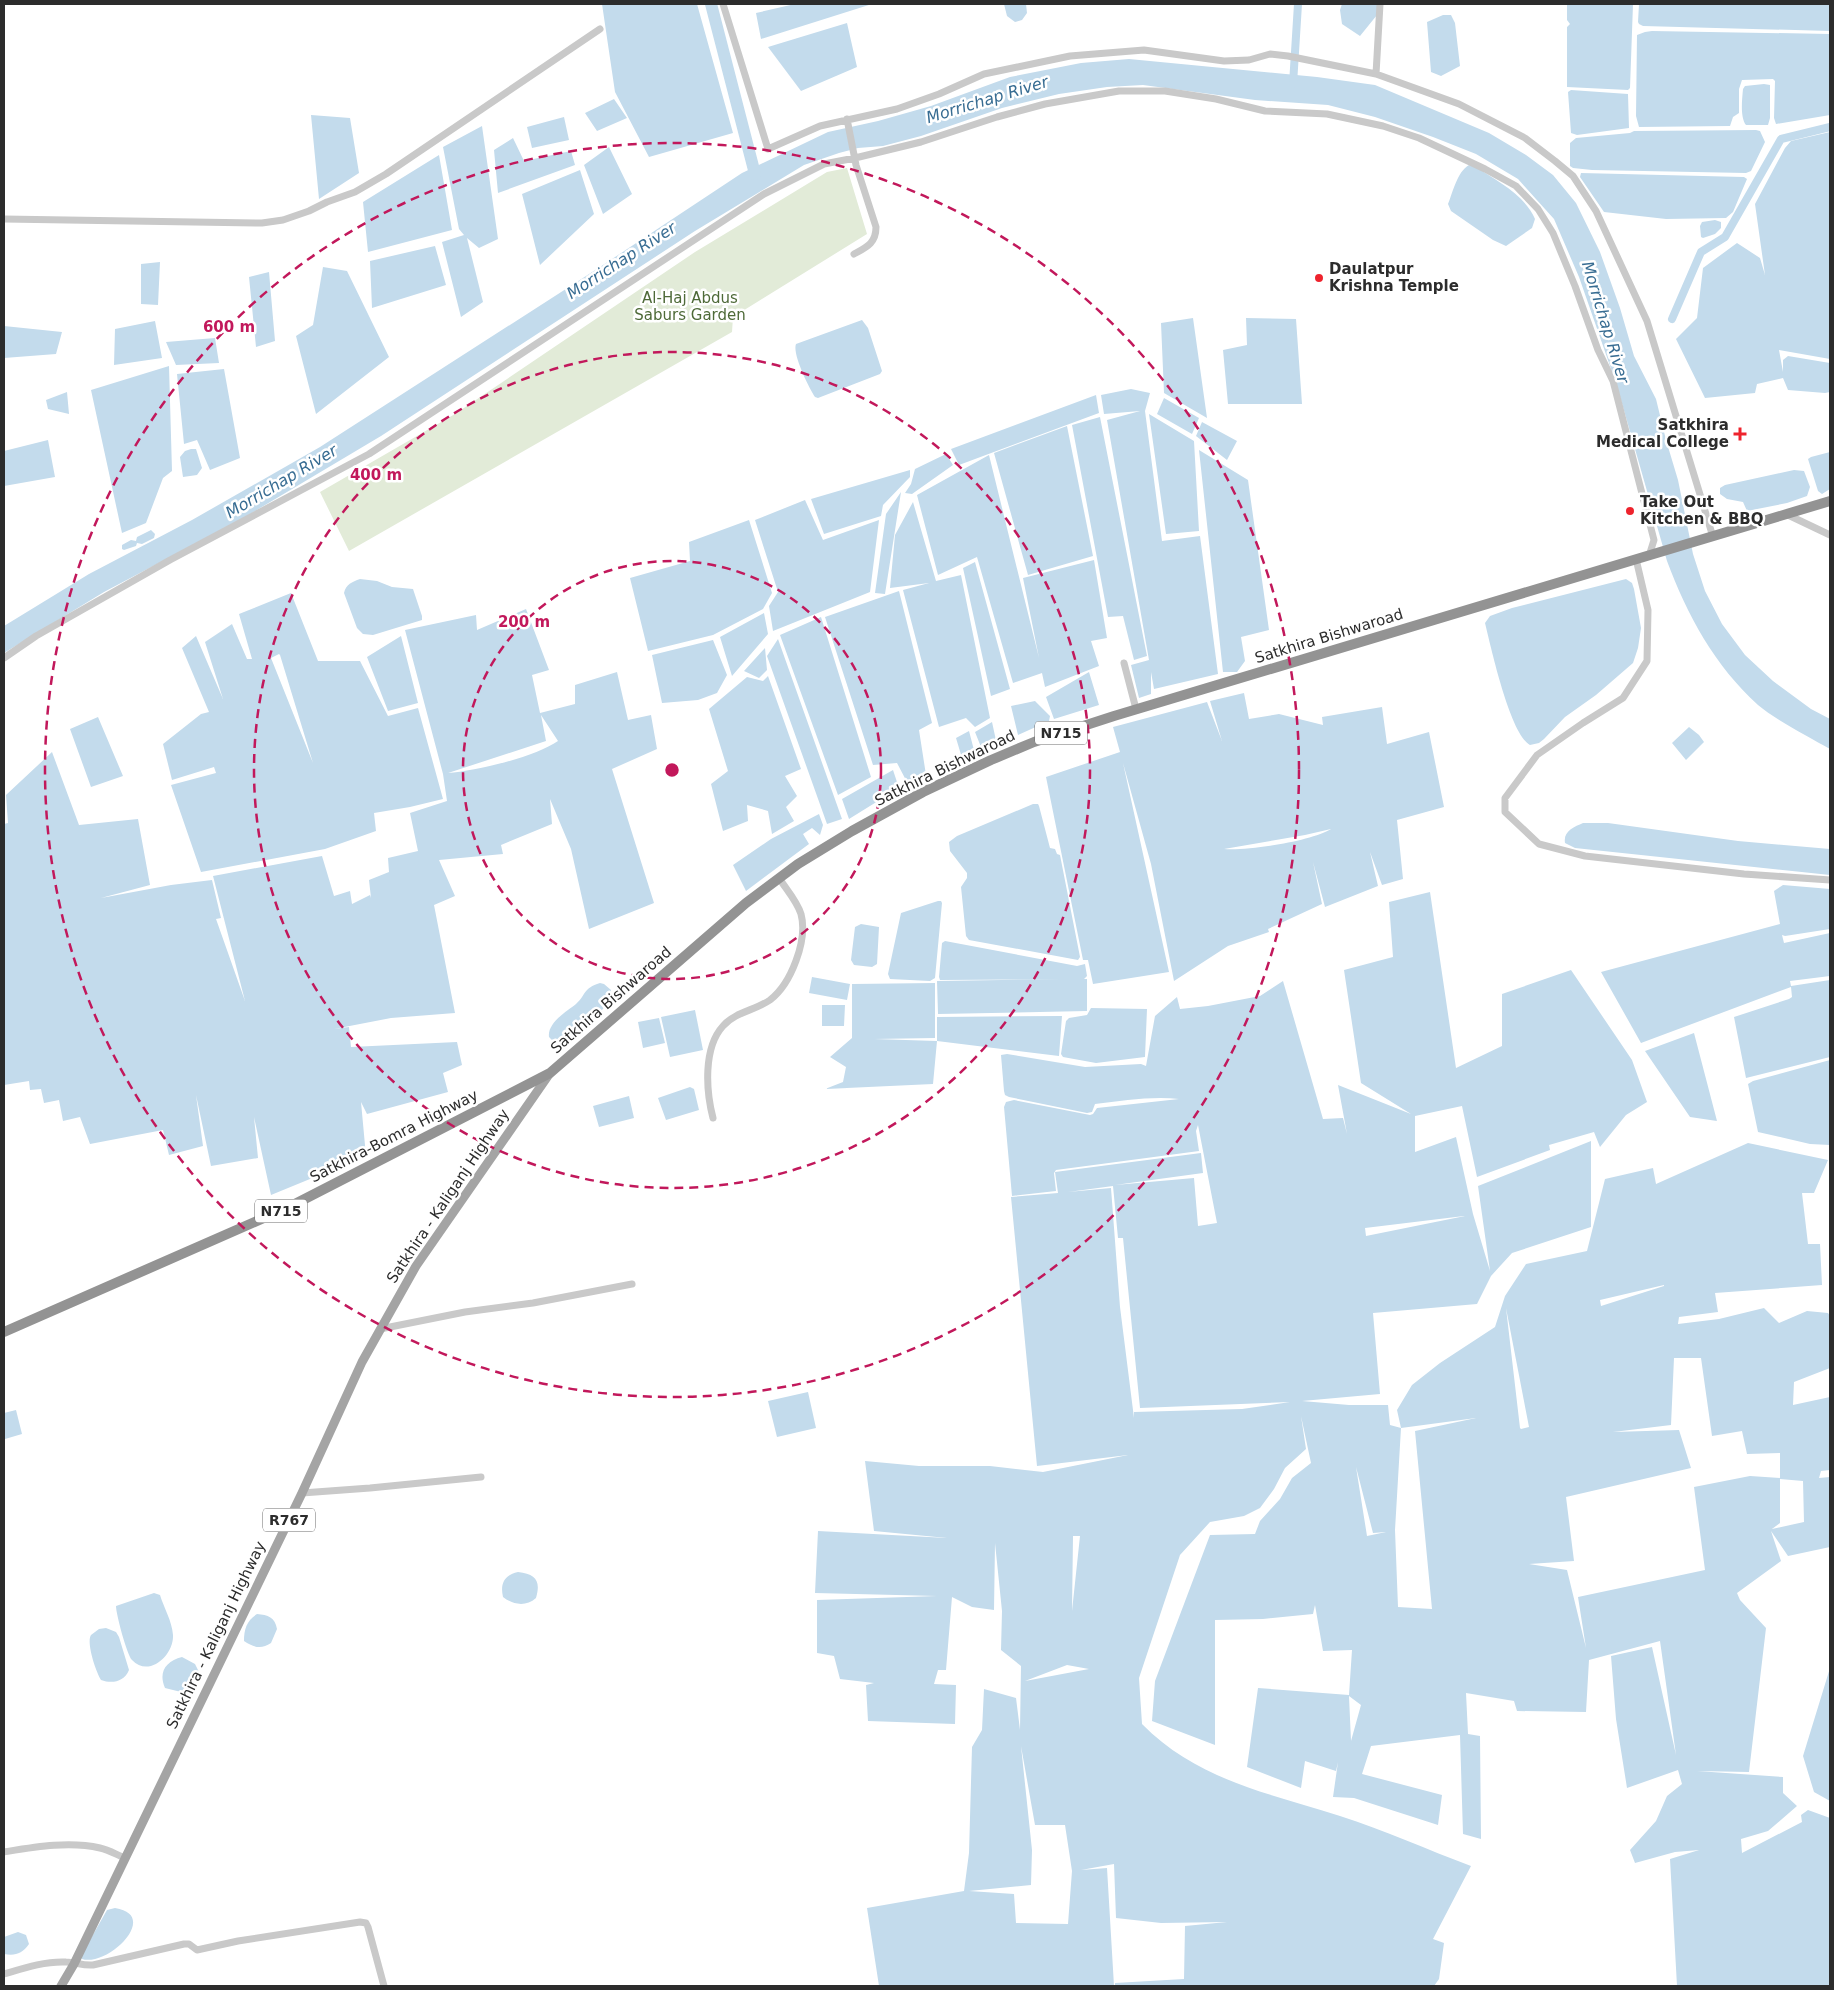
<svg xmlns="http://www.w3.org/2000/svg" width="1834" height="1990" viewBox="0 0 1834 1990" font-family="'DejaVu Sans',sans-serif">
  <rect width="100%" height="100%" fill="#fff"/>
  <path fill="#e2ebd8" d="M847,168L867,234L733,317L732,332L349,551L320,492L455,414L695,252L827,172Z"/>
  <path fill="#c3dbec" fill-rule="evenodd" d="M602,4H697L733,133L649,157L615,92Z
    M795,4H872L761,39L756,13Z
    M1004,4H1026L1027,13L1022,20L1015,22L1007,16Z
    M1342,4H1377V15L1360,36L1342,24L1340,10Z
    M1567,4H1633L1630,88L1628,90L1567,87V27L1570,24L1567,20Z
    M1639,4H1830V31L1643,26L1639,24L1638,22Z
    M1443,15H1451L1455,23L1460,66L1441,76L1431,72L1427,22Z
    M847,23L857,67L801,91L768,47Z
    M1652,31L1830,34V115L1776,124L1774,118L1775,81L1773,79L1742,80L1739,89V113L1733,117L1730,126L1639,127L1636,116L1637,35L1645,32Z
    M1129,59L1317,77L1375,85L1489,133L1526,155L1553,175L1576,203L1600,252L1620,308L1634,356L1656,399L1666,440L1678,480L1693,554L1705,591L1722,624L1745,655L1773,681L1811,709L1830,719V749C1809,737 1776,720 1758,705C1715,666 1687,615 1667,561L1617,386L1579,277L1554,219L1518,179L1476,154L1433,137L1375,117L1328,105L1255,100L1143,85L1107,87L1059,94L1002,108L921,136L883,146L858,148L839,153L804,165L695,231L381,436L240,520L104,592L4,653V626L89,574L192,520L320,447L600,267L742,173L828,132L878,121L931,106L1010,77L1081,63Z
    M1764,84L1770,85V118L1768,125H1746C1740,117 1742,100 1743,89L1745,86Z
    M1571,90L1628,94L1629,128L1577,135L1571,133L1568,92Z
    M614,99L627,118L597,131L585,113Z
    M311,115L350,118L359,173L319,199Z
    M564,117L569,140L532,148L527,127Z
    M482,126L498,239L479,248L467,238L483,302L461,317L442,242L464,235L459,229L443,147Z
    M1756,130L1760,131L1765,142L1751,171L1746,173L1592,170L1573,168L1570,166V143L1576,138L1630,133L1634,131Z
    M1830,132V359L1779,350L1783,372V360L1788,356L1830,363V392L1825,393L1788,390L1783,378L1757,384L1755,393L1705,398L1676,339L1697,318L1703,268L1737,243L1760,258L1765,275L1755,204L1785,148L1791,141Z
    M513,138L524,161L571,151L575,165L498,193L494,150Z
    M609,147L632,194L603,214L584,165Z
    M439,155L452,230L368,252L363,202Z
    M1469,165L1476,167C1497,181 1525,195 1535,219L1532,228L1506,246L1493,240L1451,211L1448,204C1453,192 1457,172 1469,165Z
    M580,170L594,214L540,265L522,194Z
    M1581,173L1744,177L1747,179L1733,212L1726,218L1666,219L1604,212L1580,177Z
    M1715,220L1721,222V228L1715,234L1703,238L1701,237L1700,226L1702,222Z
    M435,246L446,285L372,308L370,261Z
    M160,262L158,305L141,304V264Z
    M323,267L347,271L389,357L316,414L296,336L313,325Z
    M269,272L275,341L256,347L249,277Z
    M1193,318L1207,418L1164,393L1161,323Z
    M1246,318L1296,319L1302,404H1228L1223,350L1247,345Z
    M862,320L868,328L882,371L880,374L818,398L815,397C809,388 792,354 796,344Z
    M155,321L162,358L114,365L115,329Z
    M4,326L62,332L56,354L4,358Z
    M215,338L219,363L176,365L166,342Z
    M169,366L172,471L163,478L146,523L122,533L91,390Z
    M224,369L240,458L210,470L197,440L184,444L177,374Z
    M1131,389L1150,393L1145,411L1162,541L1200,536L1218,674L1154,689L1151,672V694L1139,698L1131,665L1149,660L1107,420L1140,411L1104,414L1101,395Z
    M67,392L69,414L48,409L46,400Z
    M1096,395L1099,413L959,465L951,449Z
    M1164,398L1199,418L1192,434L1157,414Z
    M1149,414L1194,441L1199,531L1166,534Z
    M1100,417L1147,656L1134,660L1123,616L1108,617L1072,425Z
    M1202,422L1237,441L1227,460L1196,436Z
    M1067,426L1093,556L1028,575L994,453Z
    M48,440L55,477L4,486V451Z
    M191,449H196L202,468L197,475L183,477L180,457L185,451Z
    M1199,450L1248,480L1269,630L1241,637L1245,661L1237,672H1223Z
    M1830,452V489L1822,494L1818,491L1808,459L1811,457Z
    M946,454L953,465L912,494L905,493L911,484L915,469Z
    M989,455L1039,658L1023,578L1094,560L1107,638L1091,641L1099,666L1045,687L1042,673L1013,683L977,557L938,575L917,495Z
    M910,470V477L883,505L881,516L824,534L811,499Z
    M1794,470L1804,471L1810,487L1807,496L1787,503L1747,511L1743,502L1727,499L1720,494V488L1725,485Z
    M901,492L885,594L875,593L886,514Z
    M805,500L823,540L879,520L870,592L773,631L769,606L778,592L755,520Z
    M913,502L936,581L961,575L990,718L975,727L966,718L939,727L903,590L929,583L890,588L895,535Z
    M749,520L772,593L763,609L713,635L648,651L630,578L690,561L689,542Z
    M151,530L155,534L154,538L142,544L137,543L136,546L124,550L122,549V545L131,540L136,541L137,537Z
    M975,562L1010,689L991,696L963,568Z
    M360,579L377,581L392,587L413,589L422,616V620L373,635L363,634L357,628L344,593C346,584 352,582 360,579Z
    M1626,579L1632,583L1634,589L1641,628L1638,648L1633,663L1596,695L1565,717L1544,739L1539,743L1530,745C1510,734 1491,647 1485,623L1490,616L1512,608Z
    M899,591L932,723L919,730L926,775L908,784L897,763L873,765L825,617Z
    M291,593L318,661H360L388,716L418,708L443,799L410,807L374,813L376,831L325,849L201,872L171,785L216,773L214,767L172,780L163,744L201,714L209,712L182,648L196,636L223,699L205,642L232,624L247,659H252L239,614ZM279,654L280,655L313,763L271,658Z
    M526,609L549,670L532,675L540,713L575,704V685L617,672L628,720L651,715L657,749L612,769L654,903L589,929L571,849L550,799L552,824L501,845L503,854L439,860L455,896L434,905L455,1013L391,1018L334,1029L349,1027L351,1047L457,1042L462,1065L443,1073L448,1092L367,1114L361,1102L366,1156L271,1195L254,1117L258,1158L211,1166L196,1095L203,1146L169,1155L163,1130L90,1144L80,1117L63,1121L59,1100L44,1103L41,1089L30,1090L29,1081L4,1085V824L8,823L6,795L52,752L79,825L138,819L150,885L101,898L171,885L212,880L221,918L216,919L245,1001L213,876L322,856L334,896L350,891L352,904L370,895L371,898L369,880L389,872L388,858L418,851L410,813L447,801L443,774L405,630L476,615L477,630ZM541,715L558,741C535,757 476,771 448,773L546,741Z
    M764,613L768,634L732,676L720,637Z
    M821,617L871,777L838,795L780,635Z
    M401,636L418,703L388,711L367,657Z
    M778,639L842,819L827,824L767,656Z
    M713,640L727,675L717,693L698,700L662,703L652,655Z
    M765,648L767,670L759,678L744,671Z
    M1089,672L1099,705L1054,719L1046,697Z
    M768,676L801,769L785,776L797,796L786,807L794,821L772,834L768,811L747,805L748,821L723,831L711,784L728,771L709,709L747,677L763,681Z
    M1244,693L1249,719L1279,714L1323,725L1322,717L1382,707L1387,744L1429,732L1444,807L1397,820L1403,879L1382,885L1370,852L1378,886L1325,907L1313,862L1322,904L1268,929L1269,932L1228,946L1174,981L1151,864L1123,763L1169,972L1093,984L1088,960H1083L1046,777L1120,752L1113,727L1207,702L1222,741L1210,701ZM1331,829C1312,841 1248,851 1224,849L1305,835Z
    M1035,701L1050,716L1049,721L1018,735L1011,706Z
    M98,717L123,776L91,787L70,729Z
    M992,722L997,745L981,747L975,732Z
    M1689,727L1699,735L1704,742L1686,760L1672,743Z
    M969,731L975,754L962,758L956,738Z
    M893,770L899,788L849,819L842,799Z
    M1033,804H1038L1039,806L1050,848L1055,849L1057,854L1060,855L1080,957L1078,960L969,940L966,936L961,887L967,878V873L950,851L949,842L957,836Z
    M819,814L823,825L820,835L812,828L803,834L809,844L746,891L733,865L771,839Z
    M1583,823H1608L1738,841L1830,849V875L1575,848L1565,843C1563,831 1574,827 1583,823Z
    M1783,885L1830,889V929L1785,936L1782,935L1784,943L1830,933V976L1790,981L1791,986L1830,980V1057L1746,1078L1734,1017L1789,999L1792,997L1791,987L1641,1043L1601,972L1780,924L1774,891Z
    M1430,892L1456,1068L1502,1046V994L1571,970L1632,1060L1647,1102L1626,1115L1600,1147L1594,1132L1549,1145L1550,1150L1477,1177L1462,1106L1415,1116V1152L1456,1137L1473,1214L1490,1271L1478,1186L1591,1141V1227L1512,1253L1491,1276L1477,1304L1373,1313L1380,1394L1302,1401L1349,1405H1388L1390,1425L1401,1428L1397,1410L1412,1385L1440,1363L1495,1327L1505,1296L1526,1264L1587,1251L1605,1179L1653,1168L1656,1184L1748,1143L1828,1160L1814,1193H1802L1808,1244H1820L1822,1285L1715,1293L1718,1312L1679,1317L1678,1324L1719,1319L1764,1308L1779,1323L1807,1311L1828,1313L1830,1316V1368L1794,1382L1793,1405L1830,1397V1470L1821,1471L1819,1478L1830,1477V1547L1788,1556L1771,1531L1781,1561L1737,1593L1740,1600L1766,1628L1749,1772L1697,1771L1783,1777V1793L1797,1806L1768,1831L1741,1839L1742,1853L1802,1822L1801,1815L1808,1810L1830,1818V1986H1677L1670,1859L1699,1850L1675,1852L1635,1863L1630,1850L1656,1821L1667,1796L1682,1784L1678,1770L1627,1788L1616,1719L1611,1656L1652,1647L1676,1755L1660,1641L1589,1660L1586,1712L1517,1711L1514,1701L1466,1693L1468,1734L1480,1736L1481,1839L1463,1834L1460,1735L1371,1746L1362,1774L1442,1795L1438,1825L1354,1798L1333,1797L1338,1762L1336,1771L1305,1761L1301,1788L1247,1767L1258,1688L1349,1695L1352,1650L1323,1651L1315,1605L1313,1614L1263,1619L1215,1620V1745L1152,1721L1155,1681L1210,1535L1255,1534L1260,1521L1280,1499L1292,1478L1311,1463L1301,1416L1306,1449L1285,1468L1274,1489L1260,1508L1244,1516L1210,1522L1180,1555L1139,1678L1142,1724C1197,1780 1268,1793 1340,1816C1384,1830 1428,1850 1471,1866L1433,1939L1444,1943L1439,1979L1434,1986H1115V1983L1184,1979L1185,1926L1227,1922L1161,1923L1116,1918L1114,1864L1081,1870L1107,1868L1114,1986H879L867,1908L964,1891L969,1853L972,1747L982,1730L984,1689L1016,1698L1020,1730L1021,1666L1001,1650L1002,1611L995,1543L994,1610L972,1607L952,1597L946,1670H938L934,1684L956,1685L955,1724L868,1721L866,1685L874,1683L840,1679L834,1656L817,1653V1600L937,1596L815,1593L818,1531L947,1538L874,1531L865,1461L919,1466H990L1043,1472L1128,1455L1037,1466L1011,1197L1058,1193L1055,1172L1201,1153L1203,1173L1115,1185L1194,1178L1198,1226L1217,1223L1198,1125L1196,1131L1199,1151L1056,1170L1054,1173L1056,1191L1012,1196L1004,1107L1006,1102L1014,1100L1090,1115L1093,1114L1097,1108L1179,1099C1151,1096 1123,1101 1095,1104L1092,1112L1087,1113L1009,1097L1005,1095L1004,1091L1001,1055L1007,1054L1085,1067L1141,1064L1146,1066L1155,1016L1177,997L1180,1009L1208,1006L1260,996L1283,981L1323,1119L1343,1118L1347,1134L1338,1085L1411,1114L1361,1083L1344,970L1393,957L1389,902ZM1113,1186L1118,1238H1123L1140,1408L1290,1402L1242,1409L1134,1412V1418L1120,1307L1111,1188L1068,1192ZM1464,1216H1465L1366,1236L1365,1228ZM1664,1285V1286L1601,1306L1600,1300ZM1506,1308L1529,1427L1521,1429L1520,1428ZM1674,1358H1701L1712,1436L1742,1431L1747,1454L1780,1453V1478L1750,1476L1694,1487L1705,1570L1578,1597L1586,1648L1567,1570L1529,1564L1574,1561L1566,1497L1691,1468L1679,1430L1613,1432L1671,1425ZM1476,1418L1415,1431L1432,1609L1398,1607L1395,1530L1401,1428ZM1356,1467L1373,1533L1386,1532L1367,1536ZM1780,1479L1803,1481L1804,1522L1772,1529L1780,1523ZM1073,1536H1080L1072,1611V1610ZM1067,1665L1089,1669L1025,1681ZM1349,1696L1361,1705L1351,1741ZM1021,1746L1035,1825H1065L1072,1871L1068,1924L1016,1923L1014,1894L969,1891L1031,1885L1032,1850Z
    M938,901H941L942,903L935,978L930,981L890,979L888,974L901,913Z
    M861,924L879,927L877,964L872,967L854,965L851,960L855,927Z
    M945,941L1077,966L1085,964L1087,976L1084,979H1087V1011L938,1014L937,981L1065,979L940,980L939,977L942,943Z
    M812,977L850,984L847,1000L809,993Z
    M600,983L604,984L611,990C609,1013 574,1039 552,1040L549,1037C547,1023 567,1011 576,1004C586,995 583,988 600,983Z
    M935,983V1038L874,1039L937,1041V1017L1062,1016L1059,1056L937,1041L933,1084L825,1089L843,1082L846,1067L830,1057L852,1038V984Z
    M822,1005H845L844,1026H822Z
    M1091,1008L1147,1009L1145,1057L1096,1063L1063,1057L1061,1054L1066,1021L1069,1018L1087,1015Z
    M695,1010L703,1050L670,1057L661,1017Z
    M659,1018L665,1043L643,1048L638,1022Z
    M1694,1033L1717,1121L1690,1117L1645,1051Z
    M1830,1060V1145L1810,1144L1758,1132L1748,1084L1753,1081Z
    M690,1087L694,1089L699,1110L666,1120L658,1098Z
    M629,1096L634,1118L599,1127L593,1106Z
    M808,1392L816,1428L777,1437L768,1401Z
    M16,1410L22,1434L5,1439L4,1413Z
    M518,1572C536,1574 541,1581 536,1598C526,1607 513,1605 503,1597C500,1584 504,1575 518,1572Z
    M154,1593L160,1595C164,1608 172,1621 173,1635C174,1655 149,1678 132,1660C127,1655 116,1614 116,1606Z
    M257,1614C268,1615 275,1617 277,1629L271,1643C261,1650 253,1647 244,1641C244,1629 247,1620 257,1614Z
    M106,1628L116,1632L119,1637L129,1670C124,1682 112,1684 101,1680C96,1672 86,1643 91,1635L99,1629Z
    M182,1657L195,1664L200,1674L196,1686L185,1693L165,1688C158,1672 166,1661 182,1657Z
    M1830,1668V1801L1814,1792L1803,1756Z
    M115,1908C161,1915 108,1967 82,1959L81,1956L107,1910Z
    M18,1932L26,1935L29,1944C22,1954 15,1956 4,1954V1937Z"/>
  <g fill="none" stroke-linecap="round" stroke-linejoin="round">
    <path stroke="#c3dbec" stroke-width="8" d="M1293,84L1298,4
      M1672,319L1701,252L1725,237L1781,139L1830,127"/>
    <path stroke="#c3dbec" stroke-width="12" d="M711,4L755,174"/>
    <path stroke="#c9c9c9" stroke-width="7" d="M723,4L768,149L820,126L897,109L939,94L984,74L1070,56L1144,50L1224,61L1249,60L1270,54L1288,56L1376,74L1459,104L1525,138L1555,161L1573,176L1596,211L1647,321L1713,537
      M1376,74L1380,4
      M847,119L856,165L876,227C876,243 867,247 854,254
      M4,219L262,223L283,220L309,211L327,202L355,192L386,174L600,29
      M1788,515L1830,535
      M1636,559L1648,610L1647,661L1623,698L1583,723L1537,755L1505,798V812L1539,844L1585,856L1744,874L1830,880
      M4,658L36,636L170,560L369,454L764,194L824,164L855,158L921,142L997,117L1045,104L1119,91H1165L1216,99L1265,111L1327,114L1383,126L1419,138L1485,169L1516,186L1538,209L1553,233L1575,286L1598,350L1613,381L1654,540L1649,556
      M1124,663L1136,709
      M713,1118C706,1091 703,1048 723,1026C735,1012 756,1010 770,1000C791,984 808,940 801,914C797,901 786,889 779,878
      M380,1329L465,1312L533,1303L632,1284
      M302,1493L370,1488L481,1477
      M4,1852C35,1847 69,1841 100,1848C109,1850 117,1855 125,1858
      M4,1974C24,1968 45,1961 66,1962C75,1962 83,1966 93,1965L184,1944H189L197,1950L238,1941L360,1922L366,1923L368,1927L384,1986"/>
    <path stroke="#a4a4a4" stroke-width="9" d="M61,1986L74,1964L302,1493L362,1362L416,1266L550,1073"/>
    <path stroke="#939393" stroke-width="10" d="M4,1332L291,1206L550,1073L746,903L798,864L852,831L923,792L991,760L1034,742L1114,716L1830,501"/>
  </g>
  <g fill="none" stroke="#c2185b" stroke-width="2.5" stroke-dasharray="9 6">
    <circle cx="672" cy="770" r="209"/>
    <circle cx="672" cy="770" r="418"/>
    <circle cx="672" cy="770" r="627"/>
  </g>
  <g fill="#ee232d" stroke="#fff" stroke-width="2">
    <circle cx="1319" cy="278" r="5"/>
    <path d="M1737.5 426.5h5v5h5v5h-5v5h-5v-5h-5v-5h5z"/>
    <circle cx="1630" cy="511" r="5"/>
  </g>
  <g text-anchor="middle" stroke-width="5" stroke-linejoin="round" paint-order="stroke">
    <g fill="#fff" stroke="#6b6b6b" stroke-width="1">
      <rect x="1035" y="721.5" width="52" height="23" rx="4"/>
      <rect x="255" y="1199.5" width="52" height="23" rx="4"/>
      <rect x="263" y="1508.5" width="52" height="23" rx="4"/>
    </g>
    <g font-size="14" font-weight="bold" fill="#2c2c2c">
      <text x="1061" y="738">N715</text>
      <text x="281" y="1216">N715</text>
      <text x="289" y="1525">R767</text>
    </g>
    <g font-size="15" font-weight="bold" fill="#2c2c2c" stroke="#fff" text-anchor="start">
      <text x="1329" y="274">Daulatpur<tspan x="1329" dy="17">Krishna Temple</tspan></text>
      <text x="1729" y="430" text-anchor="end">Satkhira<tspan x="1729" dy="17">Medical College</tspan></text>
      <text x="1640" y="507">Take Out<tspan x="1640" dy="17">Kitchen &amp; BBQ</tspan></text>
    </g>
    <g font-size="15" fill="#4e6a38" stroke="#fff">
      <text x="690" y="303">Al-Haj Abdus<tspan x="690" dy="17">Saburs Garden</tspan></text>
    </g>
    <g font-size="15" fill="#2c2c2c" stroke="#fff">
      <text transform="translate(1329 636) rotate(-17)" y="5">Satkhira Bishwaroad</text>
      <text transform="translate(945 768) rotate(-26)" y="5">Satkhira Bishwaroad</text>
      <text transform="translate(611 1000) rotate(-41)" y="5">Satkhira Bishwaroad</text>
      <text transform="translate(394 1136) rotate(-27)" y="5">Satkhira-Bomra Highway</text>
      <text transform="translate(448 1196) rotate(-56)" y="5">Satkhira - Kaliganj Highway</text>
      <text transform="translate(216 1635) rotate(-64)" y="5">Satkhira - Kaliganj Highway</text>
    </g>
    <g font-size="16" font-style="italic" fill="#376c92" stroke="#fff">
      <text transform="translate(987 99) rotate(-17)" y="6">Morrichap River</text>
      <text transform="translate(621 260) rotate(-33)" y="6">Morrichap River</text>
      <text transform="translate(1606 322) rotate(73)" y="6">Morrichap River</text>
      <text transform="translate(281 481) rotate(-31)" y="6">Morrichap River</text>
    </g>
  </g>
  <circle cx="672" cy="770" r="8" fill="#c2185b" stroke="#fff" stroke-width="2.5"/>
  <g font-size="15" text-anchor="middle" font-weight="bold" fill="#c2185b" stroke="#fff" stroke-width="5" stroke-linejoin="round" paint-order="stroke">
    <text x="229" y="332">600 m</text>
    <text x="376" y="480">400 m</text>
    <text x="524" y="627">200 m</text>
  </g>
  <rect width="1834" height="1990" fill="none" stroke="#2c2c2c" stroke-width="10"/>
</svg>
